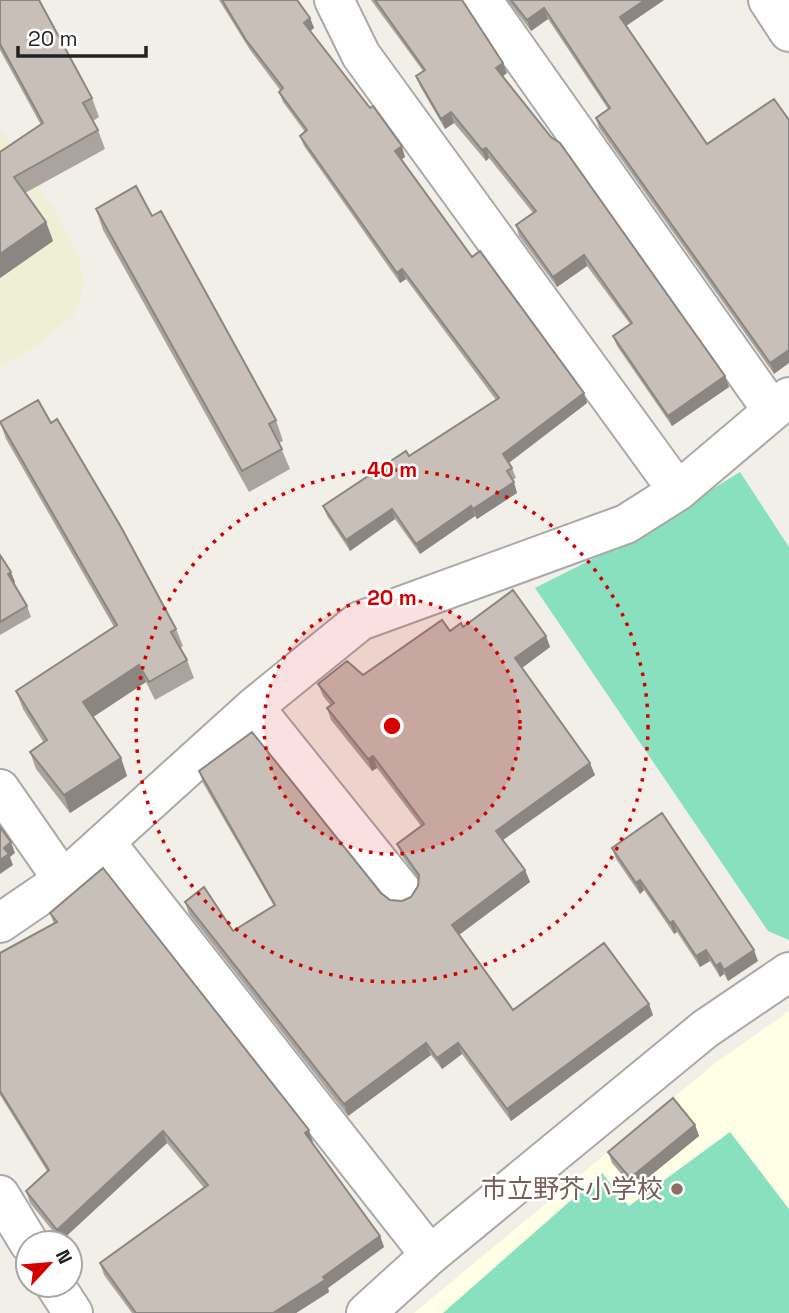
<svg xmlns="http://www.w3.org/2000/svg" width="789" height="1313" viewBox="0 0 789 1313" font-family="'Space Grotesk','Noto Sans JP',sans-serif">
  <rect width="100%" height="100%" fill="#f2efe9"/>
  <path fill="#ffffe5" d="M789,1011V1313H414L714,1064Z"/>
  <path fill="#eef0d5" d="M0,128L57,214L80,261L84,285L75,314L44,340L0,368Z"/>
  <path fill="#88e0be" d="M740,472L789,547V940L768,931L535,588L632,539Z
    M730,1132L789,1209V1313H443L602,1173L629,1206Z"/>
  <g fill="none" stroke-linecap="round" stroke-linejoin="round">
    <defs>
      <path id="minor" d="M334,0L361,55L678,491
        M482,0L772,410
        M768,0L789,32
        M254,707L402,891
        M0,789L63,880
        M106,843L430,1255
        M0,923L63,880L254,707L360,621L626,524L678,491L789,397
        M0,1195L29,1243
        M55,1285L73,1313
        M366,1313L430,1255L705,1029L789,972"/>
    </defs>
    <use href="#minor" stroke="#a9a9a9" stroke-width="42"/>
    <use href="#minor" stroke="#fff" stroke-width="38"/>
  </g>
  <path fill="#aba49e" d="M0,0L92,98L99,117L93,121L98,130L105,149L25,193L46,222L53,241L0,278V152L41,125L0,50Z
    M219,0H297L310,18L314,28L310,31L405,157L402,159L472,257L584,393L587,403L509,463L512,468L516,478L512,480L517,493L477,519L475,516L420,554L395,519L350,551L327,516L323,506L409,456L496,400L406,279L400,283L304,146L300,136L305,132L283,102L279,92L280,90L250,50Z
    M371,0H462L507,73L503,76L725,376L729,387L672,426L617,346L613,336L630,324L587,266L557,287L519,236L516,225L533,213L489,158L486,161L454,123L445,129L420,86L416,76L423,71Z
    M507,0H664L626,26L707,144L774,374L599,128L596,118L608,109L548,19L531,31Z
    M96,209L152,216L276,420L283,441L279,443L290,469L249,492L103,230Z
    M0,422L51,423L176,629L183,646L180,648L187,660L194,678L155,700L146,682L93,717L121,758L127,776L70,813L36,769L30,752L44,743L23,709L16,691L114,627L6,439Z
    M0,555L15,582L14,583L27,606L31,617L0,635Z
    M463,627L546,636L550,647L522,668L595,775L503,840L525,870L530,882L459,935L513,1010L653,1015L511,1121L462,1054L442,1069L431,1055L348,1116L189,914L185,902L233,931L274,906L203,783L199,771L390,900L402,901L411,897L418,886L419,880L402,856L397,844L421,826L377,768L372,771L331,720L327,708L331,706L323,696L318,684L363,675L450,631Z
    M612,848L758,961L728,981L724,974L720,977L710,961L700,967L677,932L674,934L644,890L640,894L616,859Z
    M50,913L313,1142L312,1143L380,1236L384,1247L328,1288L329,1292L296,1313H132L104,1275L100,1263L204,1188L167,1143L61,1241L30,1203L26,1191L47,1171L0,1095V953L54,924Z
    M695,1125L699,1136L634,1189L612,1163L608,1152Z"/>
  <path fill="#8b8681" d="M645,0H664L623,28L620,17Z
    M544,8L548,19L531,31L527,20Z
    M310,18L314,28L308,33L304,23Z
    M503,63L507,73L500,78L496,68Z
    M451,112L454,123L445,129L441,119Z
    M402,146L405,157L399,161L395,151Z
    M486,148L489,158L486,161L482,150Z
    M46,222L53,241L0,278V254Z
    M584,255L587,266L557,287L553,277Z
    M402,269L406,279L400,283L397,273Z
    M789,350V363L774,374L770,363Z
    M725,376L729,387L672,426L668,416Z
    M584,393L587,403L507,464L503,454Z
    M514,482L517,493L477,519L473,509Z
    M471,506L475,516L420,554L416,544Z
    M392,509L395,519L350,551L346,540Z
    M11,572L15,582L12,585L8,574Z
    M546,636L550,647L519,670L515,658Z
    M139,665L146,682L90,719L83,702Z
    M373,756L377,768L372,771L368,759Z
    M121,758L127,776L70,813L64,795Z
    M590,763L595,775L500,842L496,831Z
    M11,842L15,853L10,857L13,865L0,874V860L4,848Z
    M525,870L530,882L456,937L452,925Z
    M640,880L644,890L640,894L636,883Z
    M673,921L677,932L674,934L670,923Z
    M706,950L710,961L700,967L696,956Z
    M754,950L758,961L728,981L724,970Z
    M720,963L724,974L720,977L716,966Z
    M649,1004L653,1015L511,1121L507,1109Z
    M426,1043L431,1055L348,1116L344,1104Z
    M458,1043L462,1054L442,1069L437,1058Z
    M695,1125L699,1136L634,1189L630,1178Z
    M309,1130L313,1142L309,1145L305,1133Z
    M163,1131L167,1143L61,1241L57,1230Z
    M380,1236L384,1247L328,1288L329,1292L296,1313H273Z"/>
  <path fill="#c7bfb8" stroke="#8b8681" stroke-width="2" d="M0,0H39L92,98L83,103L98,130L14,177L46,222L0,254V152L43,123L0,44Z
    M222,0H297L310,18L304,23L370,108L373,106L402,146L395,151L472,257L480,251L584,393L503,454L512,468L507,471L514,482L473,509L471,506L416,544L392,509L346,540L323,506L406,451L409,456L499,398L402,269L397,273L300,136L307,130L279,92L283,88L246,40Z
    M375,0H462L503,63L496,68L551,137L560,143L725,376L668,416L613,336L632,323L584,255L553,277L516,225L536,211L486,148L482,150L451,112L441,119L416,76L425,70Z
    M511,0H645L620,17L707,144L774,99L789,120V350L770,363L596,118L610,108L544,8L527,20Z
    M136,186L152,216L161,211L276,420L269,424L282,449L242,471L96,209Z
    M38,400L51,423L57,419L121,527L176,629L171,632L187,660L149,682L139,665L83,702L121,758L64,795L30,752L47,740L16,691L117,625L0,422Z
    M0,555L11,572L8,574L27,606L0,622Z
    M513,590L546,636L515,658L590,763L496,831L525,870L452,925L513,1010L604,943L649,1004L507,1109L458,1043L437,1058L426,1043L344,1104L185,902L204,887L233,931L275,905L199,771L252,732L381,893L390,900L402,901L411,897L418,886L419,875L397,844L424,824L373,756L368,759L327,708L334,703L318,684L347,661L363,675L442,620L450,631L461,623L463,627Z
    M662,813L754,950L724,970L720,963L716,966L706,950L696,956L673,921L670,923L640,880L636,883L612,848Z
    M0,827L11,842L4,848L9,854L0,860Z
    M103,868L309,1130L305,1133L380,1236L323,1277L325,1280L273,1313H136L100,1263L208,1185L163,1131L57,1230L26,1191L49,1170L0,1091V953L57,922L50,913Z
    M673,1098L695,1125L630,1178L608,1152Z"/>
  <circle cx="392" cy="726" r="128" fill="#d40000" fill-opacity=".12"/>
  <g fill="none" stroke="#d40000" stroke-width="3.5" stroke-dasharray="3.5 7">
    <circle cx="392" cy="726" r="128"/>
    <circle cx="392" cy="726" r="256"/>
  </g>
  <circle fill="#8d6e63" stroke="#fff" stroke-width="2.5" cx="677" cy="1189" r="7"/>
  <g text-anchor="middle" stroke-width="5" stroke-linejoin="round" paint-order="stroke">
    <g font-size="26" fill="#785e54" stroke="#fff" text-anchor="end">
      <text x="663" y="1198">市立野芥小学校</text>
    </g>
  </g>
  <circle cx="392" cy="726" r="10" fill="#d40000" stroke="#fff" stroke-width="3.5"/>
  <g font-size="21" text-anchor="middle" font-weight="bold" fill="#d40000" stroke="#fff" stroke-width="5" stroke-linejoin="round" paint-order="stroke">
    <text x="392" y="477">40 m</text>
    <text x="392" y="605">20 m</text>
  </g>
  <g transform="translate(49 1264) rotate(64)"><circle r="33" fill="#ffffff" stroke="#a7a7a7" stroke-width="2"/>
  <path d="M0-5L12 26L0 18L-12 26Z" fill="#d40000"/>
  <text y="-10" font-size="19" font-weight="bold" text-anchor="middle" fill="#222222">N</text>
  </g>
  <path d="M18 46v10h128v-10" fill="none" stroke="#222222" stroke-width="3.5"/>
  <text x="28" y="46" font-size="21" fill="#222222" stroke="#ffffff" stroke-width="5" paint-order="stroke">20 m</text>
</svg>
